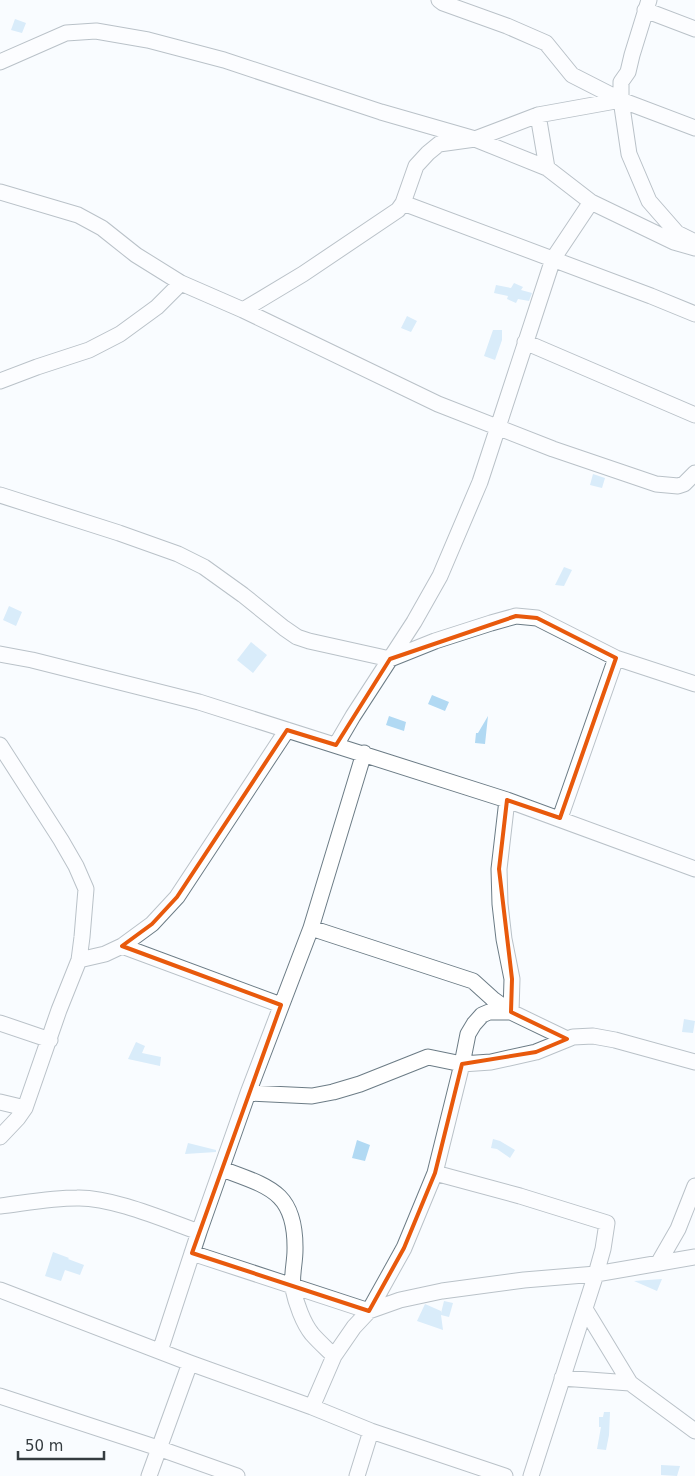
<svg xmlns="http://www.w3.org/2000/svg" width="695" height="1476" viewBox="0 0 695 1476" font-family="'DejaVu Sans',sans-serif">
  <rect width="100%" height="100%" fill="#f9fcff"/>
  <path fill="#b1d9f3" d="M15,19L26,23L22,33L11,30Z
    M514,283L523,287L521,290L532,293L529,301L518,299L516,303L507,299L508,296L494,293L496,285L511,288Z
    M407,316L417,321L411,332L401,328Z
    M493,330H502V340L495,360L484,356Z
    M593,474L605,478L602,488L590,485Z
    M564,567L572,570L564,586L555,585Z
    M9,606L22,612L16,626L3,620Z
    M251,642L267,655L253,673L237,660Z
    M432,695L449,702L445,711L428,704Z
    M389,716L406,722L404,731L386,725Z
    M488,716L485,744L475,743L476,733H478Z
    M684,1019L695,1021L693,1033L682,1032Z
    M136,1042L145,1046L142,1053L161,1057L160,1066L128,1059Z
    M493,1139L500,1141L515,1150L510,1158L497,1149L491,1148Z
    M357,1140L370,1145L365,1161L352,1158Z
    M188,1143L216,1150V1152L185,1154Z
    M53,1252L69,1258L68,1259L84,1265L80,1275L65,1270L61,1281L45,1276Z
    M662,1279L657,1291L634,1281Z
    M444,1301L453,1303L449,1317L441,1315L443,1330L417,1321L425,1304L441,1311V1313Z
    M604,1412H610L609,1435L606,1450L597,1449L601,1427H599V1417H603Z
    M661,1465L680,1466L677,1476L661,1475Z"/>
  <g fill="none" stroke-linecap="round" stroke-linejoin="round">
    <defs>
      <path id="minor" d="M439,0L443,3L507,26L546,43L572,75L621,100L695,128
        M645,10L695,29
        M0,62L66,33L96,31L148,40L224,60L381,112L475,139L547,168L591,202L674,242L695,248
        M621,100L629,154L649,201L677,233L693,241
        M538,115L547,168
        M0,192L78,215L102,228L136,255L181,283L243,310L438,404L553,449L656,484L678,486L684,484L695,473
        M403,203L651,296L695,314
        M243,310L303,274L398,210L403,203L416,166L428,153L439,144L475,139L538,115L621,100V82L628,72L632,55L649,0
        M525,342L695,415
        M0,381L37,367L89,350L120,334L157,307L181,283
        M0,495L119,533L178,554L204,567L243,595L284,628L297,637L309,641L390,659L435,641L491,623L516,616L537,618L616,658L695,684
        M0,654L32,660L199,702L507,800L695,869
        M0,745L61,840L76,866L86,889L82,937L79,960L59,1010L25,1108L18,1118L0,1137
        M336,745L353,716L414,622L440,576L480,482L553,259L591,202
        M507,800L499,869L500,904L504,939L512,979L511,1012
        M560,818L616,658
        M311,928L473,981L494,1000L511,1012L567,1039
        M122,946L281,1005
        M79,960L105,954L122,946L152,924L177,897L287,730
        M511,1012H489L482,1015L474,1024L468,1034L462,1064L435,1173L520,1196L607,1223L603,1249L596,1274L531,1476
        M0,1023L50,1040
        M248,1093L312,1096L333,1092L360,1084L428,1057L462,1064L491,1062L536,1052L573,1037L593,1036L615,1040L695,1062
        M0,1102L25,1108
        M222,1169C270,1187 296,1192 295,1250C295,1263 291,1277 293,1289C296,1303 303,1323 312,1334C319,1342 327,1349 334,1356
        M0,1206C25,1203 51,1198 77,1198C112,1197 165,1220 199,1232
        M192,1253L369,1311L404,1248L435,1173
        M659,1262L678,1229L695,1186
        M0,1290L190,1363L312,1407L371,1431L505,1476
        M585,1309L630,1383L695,1431
        M160,1351L199,1232L248,1093L311,928L364,753
        M562,1378L630,1383
        M0,1396L158,1448L237,1476
        M312,1407L334,1356L354,1327L369,1311L400,1300L442,1291L524,1280L596,1274L695,1257
        M149,1476L190,1363
        M357,1476L371,1431"/>
    </defs>
    <use href="#minor" stroke="#6c7c86" stroke-width="17"/>
    <use href="#minor" stroke="#fff" stroke-width="15"/>
  </g>
  <path d="M0 0H695V1476H0ZM516,616L537,618L616,658L560,818L507,800L499,869L512,979L511,1012L567,1039L536,1052L462,1064L435,1173L404,1248L369,1311L192,1253L281,1005L122,946L152,924L177,897L287,730L336,745L390,659Z" fill="#f9fcff" fill-opacity=".55" fill-rule="evenodd"/>
  <path fill="none" stroke="#e8590c" stroke-width="4" stroke-linejoin="round" d="M516,616L537,618L616,658L560,818L507,800L499,869L512,979L511,1012L567,1039L536,1052L462,1064L435,1173L404,1248L369,1311L192,1253L281,1005L122,946L152,924L177,897L287,730L336,745L390,659Z"/>
  <path d="M18 1451v8h86v-8" fill="none" stroke="#353c40" stroke-width="2.5"/>
  <text x="25" y="1451" font-size="15" fill="#353c40" stroke="#f9fcff" stroke-width="4" paint-order="stroke">50 m</text>
</svg>
